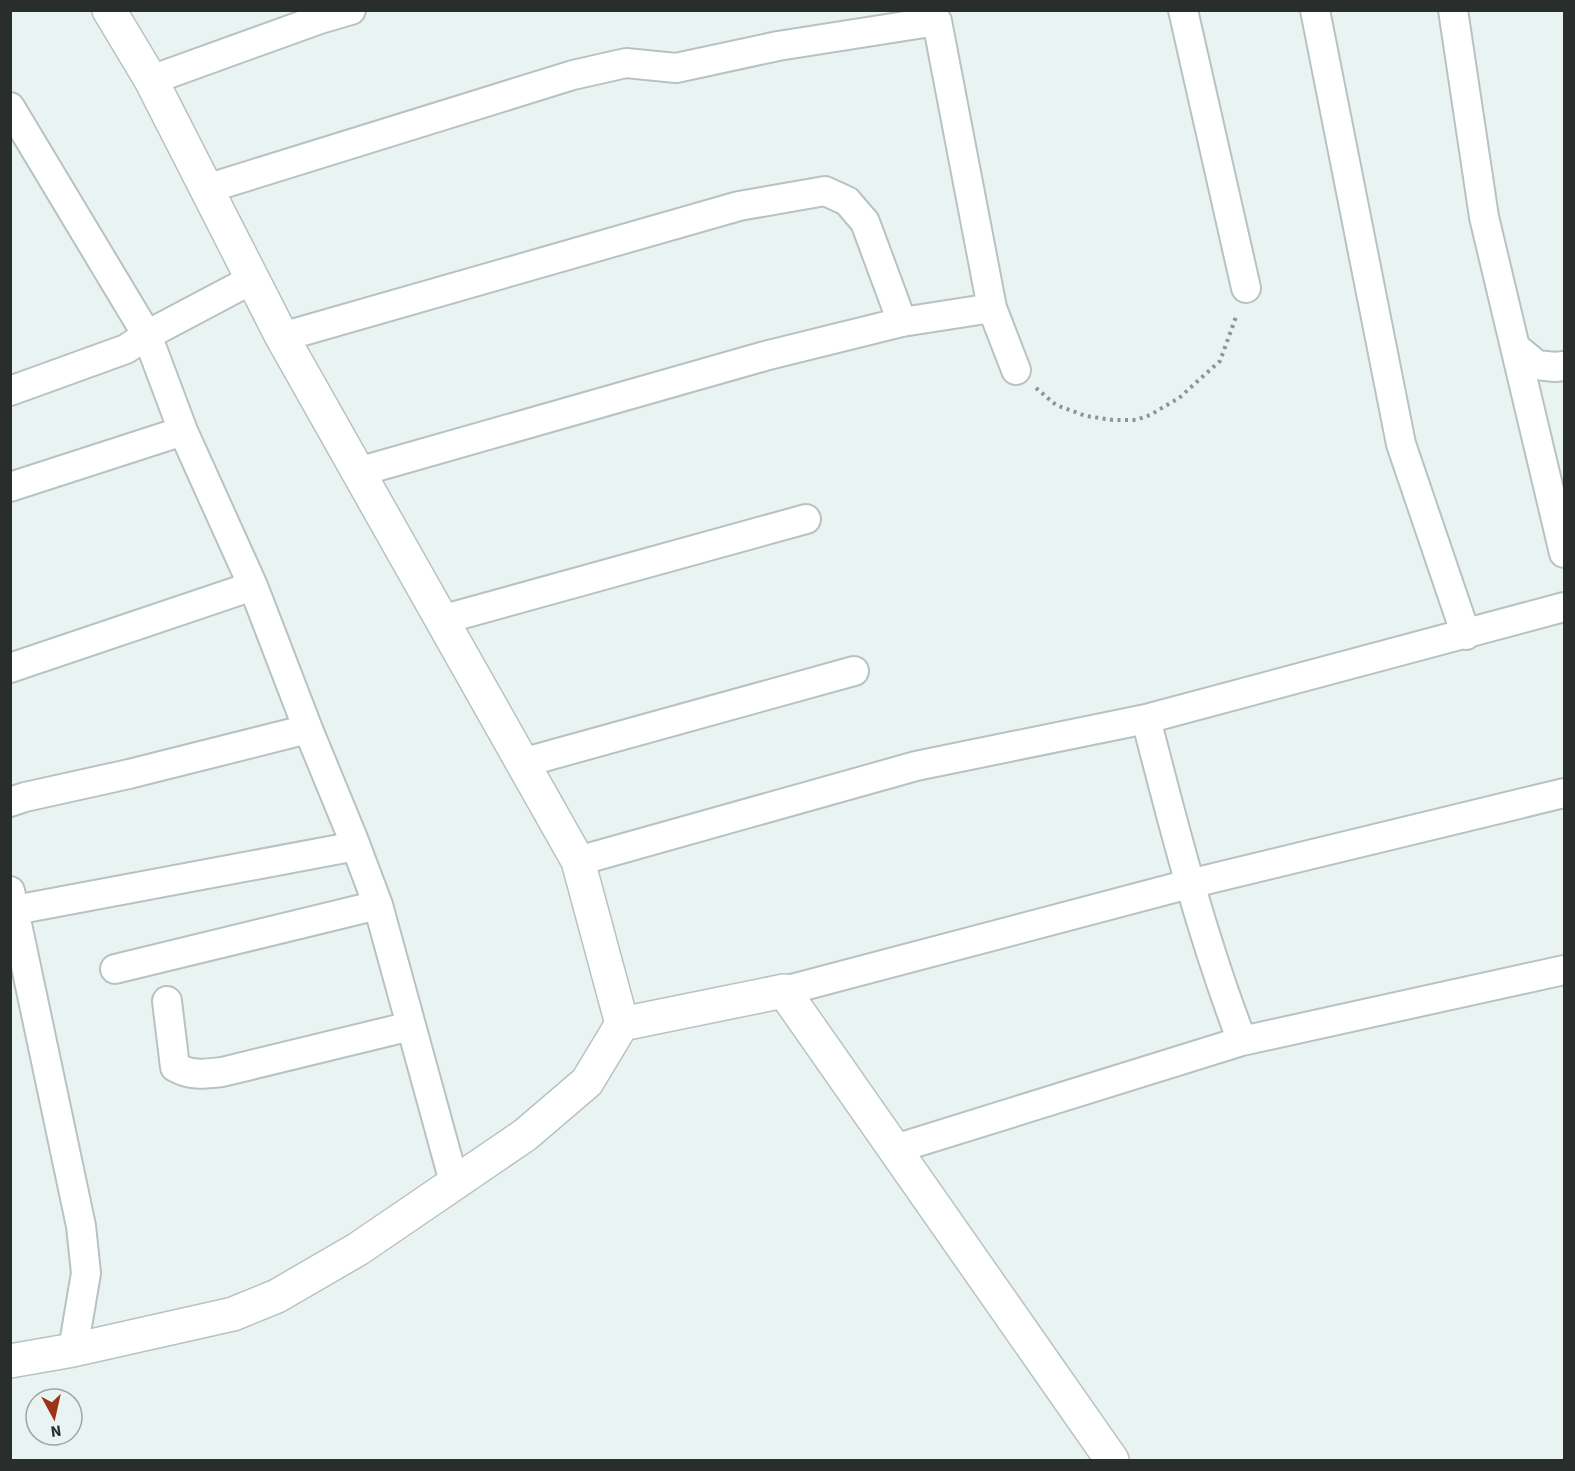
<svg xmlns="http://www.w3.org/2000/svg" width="1575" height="1471" viewBox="0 0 1575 1471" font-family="'Source Sans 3',sans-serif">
  <rect width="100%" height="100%" fill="#e9f4f2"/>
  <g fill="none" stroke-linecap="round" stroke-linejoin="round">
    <defs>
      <path id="street" d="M1183,10L1246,288
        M1315,10L1401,444L1466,635
        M1453,10L1484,217L1515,347L1537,365L1555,367L1564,366
        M151,80L320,19L351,10
        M10,107L147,335L183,431L253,586L308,729L352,836L378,905L454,1182
        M206,189L573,75L626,63L676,68L778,46L937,21L992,308L1016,370
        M282,337L739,206L825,191L847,201L865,222L902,322
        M1515,347L1564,553
        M10,391L126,349L147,335L253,279
        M358,472L765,356L902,322L992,308
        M10,487L183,431
        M441,620L806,519
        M10,668L253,586
        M1146,719C1174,828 1202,937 1242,1041
        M522,763L854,671
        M10,802L25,797L129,774L308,729
        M578,861L916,766L1146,719L1564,607
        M10,891L81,1226L86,1273L73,1350
        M15,910L356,846
        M115,969L378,905
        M784,991L1189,884L1564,793
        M167,1001L175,1067C191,1076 204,1074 222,1072L411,1026
        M895,1149L1242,1041L1564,970"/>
      <path id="secondary" d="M109,10L151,80L282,337L578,861L622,1024L784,991L1112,1460
        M10,1361L73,1350L233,1314L277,1296L358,1249L525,1135L587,1082L622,1024"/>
    </defs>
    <use href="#street" stroke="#b8c3c1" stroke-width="32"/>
    <use href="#secondary" stroke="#b8c3c1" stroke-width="36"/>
    <path stroke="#8d9594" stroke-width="4" stroke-dasharray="3 4.5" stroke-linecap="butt" d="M1036,388L1056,405L1086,416L1113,420H1136L1150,415L1179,398L1220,361L1237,314"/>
    <use href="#street" stroke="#fff" stroke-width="28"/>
    <use href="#secondary" stroke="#fff" stroke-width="33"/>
  </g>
  <rect width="1575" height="1471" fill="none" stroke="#292e2d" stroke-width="24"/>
  <g transform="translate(54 1417) rotate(172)"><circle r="28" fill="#e9f4f2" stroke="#9ca5a3" stroke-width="1.5"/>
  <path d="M0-4.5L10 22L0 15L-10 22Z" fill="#9b3316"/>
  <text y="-9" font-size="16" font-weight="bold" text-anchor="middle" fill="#292e2d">N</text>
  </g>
</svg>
